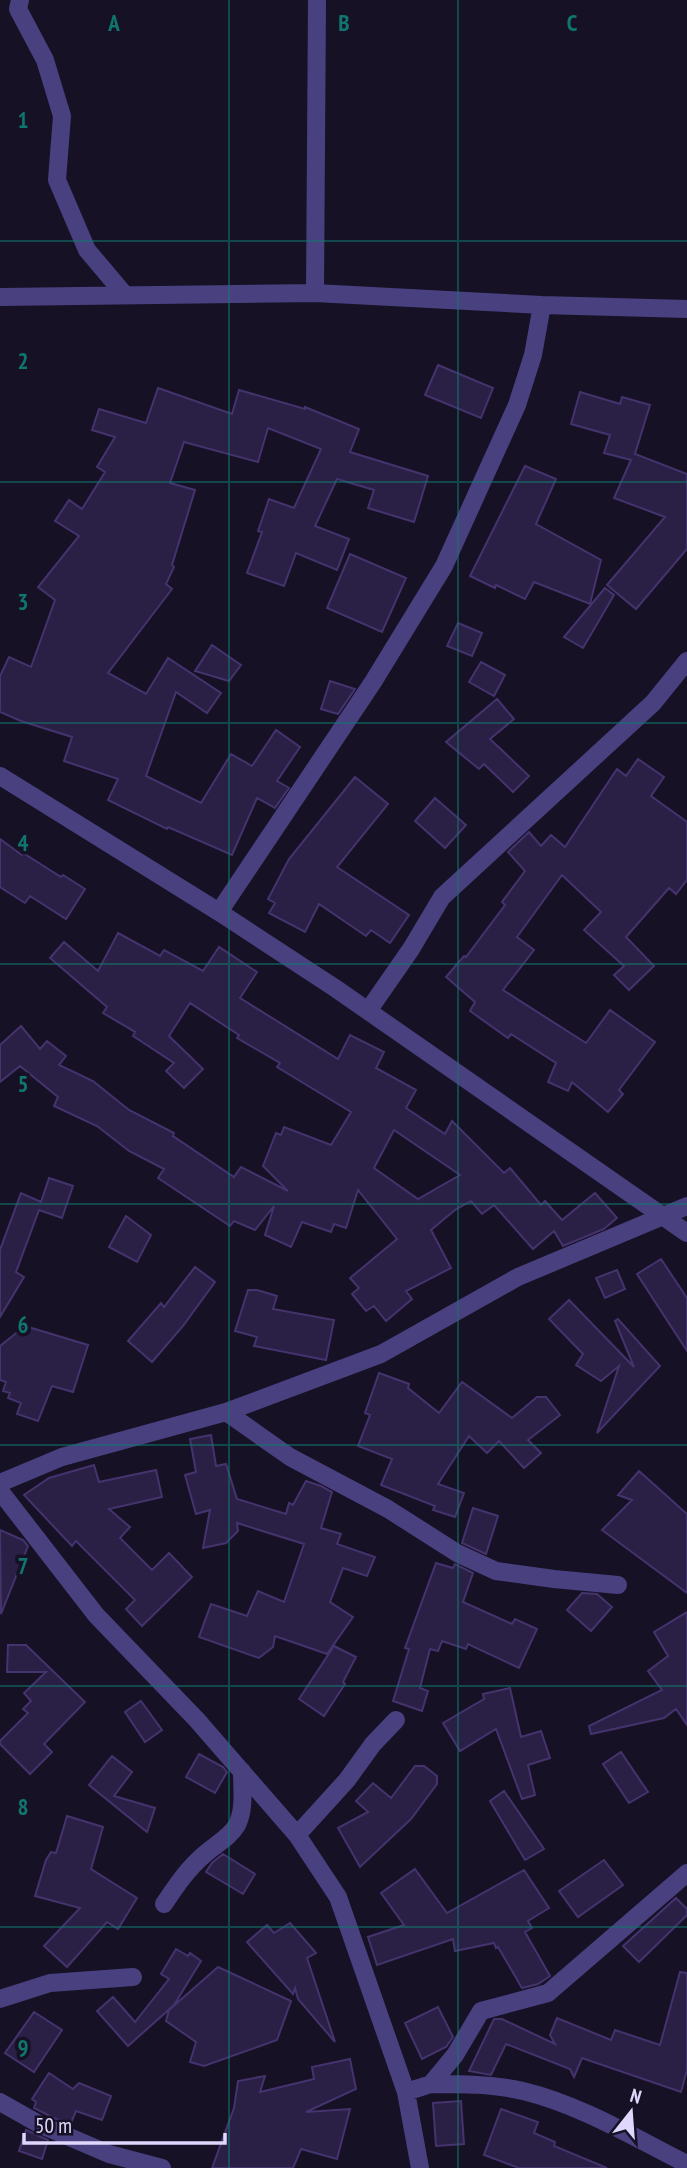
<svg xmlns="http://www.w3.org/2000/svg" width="687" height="2168" viewBox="0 0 687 2168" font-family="'PT Sans Narrow',sans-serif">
  <rect width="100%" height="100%" fill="#161125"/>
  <path fill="#2a1f44" stroke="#45336e" stroke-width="2" fill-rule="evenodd" d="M438,365L493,388L481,418L425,395Z
    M158,388L232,414L239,390L305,409V407L359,429L350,452L428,476L414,522L368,508L374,490L337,479L315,526L349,539L337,570L296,553L284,586L247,573L262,532L258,531L269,499L294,508L321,449L268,428L258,462L184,442L170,483L195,490L172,565L174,567L166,584L172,589L108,673L146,694L168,658L221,693L207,713L176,692L146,776L201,803L231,754L252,766L276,730L300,747L277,781L289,788L275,808L257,798L232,855L168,827L167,829L108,800L118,779L64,761L72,737L21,721L0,712V676L9,657L31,667L55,600L38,587L79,536L55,521L69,500L82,509L105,472L97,467L115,437L92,430L99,409L146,423Z
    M580,392L620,404L622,397L650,405L635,454L687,474V549L636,609L607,585L665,517L614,498L631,460L604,453L610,435L571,424Z
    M525,466L556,479L536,524L601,560L590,604L534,582L525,599L496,585L495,588L470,576Z
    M350,554L406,578L382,632L327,608Z
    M605,588L614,595L583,648L564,637Z
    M458,623L482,633L472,656L447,646Z
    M212,645L241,665L229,681L195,671Z
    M481,662L505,675L494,696L469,682Z
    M330,681L355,689L338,714L321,709Z
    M497,699L514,719L490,739L529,776L513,792L484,764L479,769L446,742Z
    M638,759L664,777L651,796L687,822V880L676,894L669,888L626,937L654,966L629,990L614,975L624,966L584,930L601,912L562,875L517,937L534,950L503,990L586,1043L610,1010L655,1042L619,1090L623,1094L608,1112L572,1082L568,1091L548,1082L556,1063L511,1034L508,1038L470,1011L475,1002L446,977L464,956L466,957L505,905L502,902L525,871L508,852L529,832L541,846L551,835L565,847L617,769L626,776Z
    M355,777L388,804L337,867L409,915L390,943L371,930L366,936L319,904L305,932L269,913L275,903L268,899L289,859Z
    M435,798L466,825L445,848L415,821Z
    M0,839L22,855L23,853L61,877L63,875L85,889L66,919L30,896L25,903L0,887Z
    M118,933L160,956L164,950L203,971L219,947L257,972L240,998L338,1059L350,1035L384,1052L376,1068L416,1090L406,1108L445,1134L452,1121L504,1173L510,1168L541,1205L545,1201L562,1220L595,1193L617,1218L604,1229L563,1246L554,1231L533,1249L494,1205L482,1214L471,1201L455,1210L431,1230L451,1268L406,1291L412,1299L386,1321L374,1306L366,1311L352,1294L359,1288L350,1278L397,1239L358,1190L346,1228L334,1224L331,1232L302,1222L291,1247L265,1235L274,1206L255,1230L234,1221L230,1226L158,1178L164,1169L129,1151L97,1126L54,1106L58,1097L20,1066L0,1082V1045L21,1026L40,1049L47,1041L66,1056L59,1065L93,1081L129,1110L174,1133L173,1136L234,1177L241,1167L288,1191L263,1166L276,1133L281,1135L284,1127L331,1145L351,1112L277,1067L280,1063L237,1038L239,1035L190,1003L169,1036L203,1069L184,1088L166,1071L174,1063L133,1036L135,1032L103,1013L107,1007L50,958L64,942L98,971ZM394,1130L460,1175L418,1199L374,1168Z
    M49,1178L73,1186L62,1218L39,1210L16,1272L24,1277L0,1317V1250L21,1193L41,1202Z
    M126,1216L151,1235L137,1262L109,1247Z
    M661,1259L687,1298V1351L637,1274Z
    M195,1267L215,1282L183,1326L152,1362L128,1341L161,1303L164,1307Z
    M617,1270L625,1289L605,1298L596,1278Z
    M248,1290H257L277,1296L273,1309L334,1320L326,1360L254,1346L257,1337L235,1331Z
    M569,1300L634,1367L615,1321L618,1319L660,1366L597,1433L619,1366L601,1381L576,1365L583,1354L549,1319Z
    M25,1326L88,1345L73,1392L52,1386L38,1421L17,1414L21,1403L8,1398L10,1393L3,1391L6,1382L0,1380V1346Z
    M379,1373L409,1384L408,1388L439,1413L462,1382L512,1418L537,1397H546L560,1415L528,1440L541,1453L524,1468L499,1441L487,1453L469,1436L438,1484L464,1493L455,1517L433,1510L435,1506L381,1485L392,1459L358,1446L370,1415L365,1413Z
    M211,1435L216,1466L226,1464L237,1499L286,1514L289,1503L293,1505L306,1481L321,1486L332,1492L321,1528L341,1534L337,1544L375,1557L367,1576L343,1568L330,1602L353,1617L327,1654L275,1636L273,1647L259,1658L199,1637L211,1604L247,1616L258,1591L284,1602L304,1544L237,1523L238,1531L226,1543L203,1548L210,1510L196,1514L185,1475L196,1472L190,1439Z
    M94,1465L99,1482L156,1470L162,1497L109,1509L130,1527L120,1538L152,1570L169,1553L192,1577L142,1626L126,1609L135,1600L76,1541L72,1546L24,1495L49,1478Z
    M639,1471L687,1514V1593L602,1530L632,1500L618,1495Z
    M473,1508L498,1516L486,1554L462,1543Z
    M0,1530L23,1540L28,1546L1,1614Z
    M436,1563L453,1568L455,1564L473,1573L463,1602L512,1624L515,1619L537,1629L519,1668L468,1644L466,1649L442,1641L438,1651L430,1649L420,1688L428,1691L422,1711L393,1701L409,1649L405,1648Z
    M582,1593L597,1594L612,1607L591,1631L567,1610Z
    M687,1612V1725L676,1709L664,1718L591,1734L589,1726L662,1690L648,1671L668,1656L654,1632Z
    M8,1645H26L85,1702L44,1744L52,1752L30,1774L0,1744V1741L28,1713L23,1709L31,1701L24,1693L46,1672H7Z
    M334,1646L356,1657L343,1682L345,1684L324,1716L299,1699Z
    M510,1688L521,1737L541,1731L550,1758L528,1765L535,1795L522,1799L496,1729L460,1751L443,1723L484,1699L483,1694Z
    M141,1701L162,1730L145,1742L125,1712Z
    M621,1752L648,1792L629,1803L603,1764Z
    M199,1754L223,1767L227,1772L215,1793L186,1777Z
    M112,1756L132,1772L114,1796L155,1808L147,1832L89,1785Z
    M415,1766H424L437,1776V1784L411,1819L360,1867L338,1828L368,1812L356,1801L373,1783L391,1798Z
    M504,1791L544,1849L525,1860L490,1801Z
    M67,1816L103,1827L91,1869L137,1898L118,1929L107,1922L67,1967L44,1946L80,1908L35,1896L46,1860L51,1852L56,1853Z
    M223,1854L255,1874L243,1894L206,1872L212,1863Z
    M604,1860L623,1885L578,1917L559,1891Z
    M415,1869L447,1913L524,1870L549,1908L528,1921L532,1928L525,1932L550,1976L538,1984L522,1988L498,1947L496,1948L494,1943L455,1951L453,1939L377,1965L368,1937L404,1925L381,1893Z
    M676,1898L687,1909V1915L639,1962L623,1946Z
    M290,1923L316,1953L307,1958L335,2042L298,1999L295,1988L293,1994L247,1942L267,1925L274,1933Z
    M176,1949L188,1956L190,1953L201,1961L174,2005L128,2046L97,2011L113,1997L135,2022L169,1979L161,1974Z
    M218,1967L291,2001L277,2040L204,2066L190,2062L196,2042L166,2021L169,2010Z
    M680,1972L687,1973V2070L681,2092L582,2058L574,2077L570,2069L506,2044L491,2075L469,2071L494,2019H502L555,2044L550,2035L557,2018L611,2040L615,2030L660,2045Z
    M438,2007L453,2037L446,2047L422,2059L405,2023Z
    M34,2012L62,2030L34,2072L5,2053Z
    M350,2059L356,2089L306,2112L350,2109L337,2159L301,2149L293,2168H212L234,2108L238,2081L265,2076L260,2092L314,2079L312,2067Z
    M49,2073L73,2089L79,2083L111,2096L102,2120L76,2111L71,2123L56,2119L34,2108L36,2102L32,2099Z
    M461,2101L464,2144L436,2146L433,2103Z
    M501,2109L538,2122L534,2133L555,2142L554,2146L607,2168H519L484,2155Z
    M26,2130L48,2140L42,2159L19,2151Z"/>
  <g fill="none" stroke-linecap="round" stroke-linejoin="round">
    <path stroke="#494080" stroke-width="18" d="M20,0L18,9L45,60L62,116L57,180L87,250L125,295
      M315,293L317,0
      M0,297L315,293L542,305L687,309
      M0,776L219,912L335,988L687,1233
      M219,912L373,682L444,566L517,405L533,355L542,305
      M368,1011L411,949L442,897L653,703L687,661
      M226,1412L290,1457L388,1509L457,1553L496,1571L554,1579L618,1585
      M0,1483L62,1457L226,1412L381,1354L518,1277L687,1206
      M0,1491L96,1615L197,1720L297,1835L338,1897L406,2092L420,2168
      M297,1835L347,1780L373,1744L396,1720
      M164,1904C176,1886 188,1868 205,1854C215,1845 230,1837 237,1825C245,1809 242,1789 242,1771
      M0,1999L50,1983L133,1977
      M431,2084C462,2084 493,2084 523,2091C581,2105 635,2138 687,2164
      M406,2092L431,2084L455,2055L481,2011L548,1993L687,1873
      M0,2102L39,2124L109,2154L162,2168"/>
  </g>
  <path fill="none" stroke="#0f766e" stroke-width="2" stroke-opacity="0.55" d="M229,0V2168M458,0V2168M0,241H687M0,482H687M0,723H687M0,964H687M0,1204H687M0,1445H687M0,1686H687M0,1927H687"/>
  <g font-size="23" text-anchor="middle" font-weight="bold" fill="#0f766e" stroke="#161125" stroke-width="7" stroke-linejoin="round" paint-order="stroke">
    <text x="114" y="31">A</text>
    <text x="344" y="31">B</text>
    <text x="572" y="31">C</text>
    <text x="23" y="128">1</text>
    <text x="23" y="369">2</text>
    <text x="23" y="610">3</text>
    <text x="23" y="851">4</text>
    <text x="23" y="1092">5</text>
    <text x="23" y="1333">6</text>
    <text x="23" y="1574">7</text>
    <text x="23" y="1815">8</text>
    <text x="23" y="2056">9</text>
  </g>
  <g transform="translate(631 2112) rotate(17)" stroke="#161125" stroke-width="5" paint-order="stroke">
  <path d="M0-5L12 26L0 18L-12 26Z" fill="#e0d8fc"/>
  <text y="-10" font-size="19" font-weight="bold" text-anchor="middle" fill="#e0d8fc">N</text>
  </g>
  <path d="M24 2133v10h201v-10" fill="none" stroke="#e0d8fc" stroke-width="3.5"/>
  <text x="35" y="2133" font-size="21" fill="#e0d8fc" stroke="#161125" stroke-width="5" paint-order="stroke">50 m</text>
</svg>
